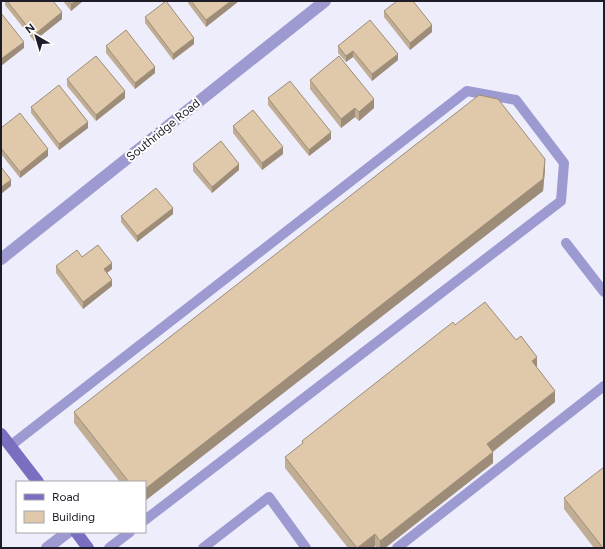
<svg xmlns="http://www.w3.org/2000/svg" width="605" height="549" viewBox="0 0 605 549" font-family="Figtree,sans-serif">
  <rect width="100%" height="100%" fill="#eeedfc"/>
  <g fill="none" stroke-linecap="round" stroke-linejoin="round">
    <path stroke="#9d9ad1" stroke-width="10" d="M566,243L604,292
      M10,446L467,91L516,100L564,163L561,201L145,520
      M109,548L130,532
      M203,548L269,497L306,548
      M397,548L604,386"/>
    <path stroke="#9d9ad1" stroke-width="12" d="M1,259L325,1
      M47,548L68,532"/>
    <path stroke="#786fc0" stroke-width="12" d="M1,434L38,482
      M76,532L88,548"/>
  </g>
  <path fill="#c1ad93" d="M5,1H53L62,19L34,41L5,5Z
    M63,1H83L71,11Z
    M188,1H239L206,27L188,3Z
    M384,11L432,32L410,50L384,17Z
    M145,17L194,44L173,60L145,23Z
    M106,46L155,73L135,89L106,53Z
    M338,46L398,60L372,81L353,57L346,62L338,53Z
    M67,79L125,98L96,121L67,86Z
    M310,80L374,108L359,121L355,117L341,128L310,89Z
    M268,98L331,139L309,156L268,105Z
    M31,107L88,128L59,150L31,113Z
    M233,126L283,154L262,170L233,133Z
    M1,128L48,156L20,178L1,154Z
    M193,164L239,170L212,193L193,171Z
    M545,170L543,191L145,482H120L74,423V412Z
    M173,214L137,242L121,222V216Z
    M82,257L112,269L107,273L112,286L83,309L56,273V266Z
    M455,325L537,368L555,402L493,452V463L385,548H377L375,546L372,548H348L285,468V457L302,444V441Z
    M564,498L604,548H594L564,509Z"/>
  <path fill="#9d8d78" d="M76,1H83L71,11V4Z
    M231,1H239L206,27V20Z
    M62,12V19L34,41V35Z
    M432,25V32L410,50V43Z
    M194,38V44L173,60V54Z
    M24,42V48L1,66V59Z
    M353,51V57L346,62V56Z
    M398,54V60L372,81V74Z
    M155,67V73L135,89V83Z
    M125,91V98L96,121V115Z
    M374,99V108L359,121V112Z
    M355,108V117L341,128V119Z
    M88,122V128L59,150V144Z
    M331,132V139L309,156V150Z
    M283,147V154L262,170V163Z
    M48,149V156L20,178V172Z
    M545,159V170L543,191L145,501V489Z
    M239,164V170L212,193V187Z
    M11,180V186L1,194V187Z
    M173,208V214L137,242V236Z
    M112,263V269L104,275V269Z
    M112,280V286L83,309V302Z
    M537,357V369L532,361Z
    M555,391V402L487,456V444Z
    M493,452V463L385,548H380V541Z
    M375,534V546L372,548H358Z"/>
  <path fill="#e0c9ab" stroke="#9d8d78" d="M7,1H53L62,12L34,35Z
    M69,1H76L71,4Z
    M166,1L194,38L173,54L145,17Z
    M191,1H231L206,20Z
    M397,1H413L432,25L410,43L384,11Z
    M1,13L24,42L1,59Z
    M370,20L398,54L372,74L353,51L346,56L338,46Z
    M126,30L155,67L135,83L106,46Z
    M96,56L125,91L96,115L67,79Z
    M339,56L374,99L359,112L355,108L341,119L310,80Z
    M290,81L331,132L309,150L268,98Z
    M59,85L88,122L59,144L31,107Z
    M479,95L498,99L545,159L543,179L145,489V482H129L74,412Z
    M253,110L283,147L262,163L233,126Z
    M20,113L48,149L20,172L1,148V128Z
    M221,141L239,164L212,187L193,164Z
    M1,167L11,180L1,187Z
    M156,188L173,208L137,236L121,216Z
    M98,245L112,263L104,269L112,280L83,302L56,266L77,250L82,257Z
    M485,302L516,340L521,336L537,357L532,361L555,391L487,444L493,452L380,541L375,534L357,548L285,457L303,443L302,441L453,322L455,325Z
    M604,467V548H603L564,498Z"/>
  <g text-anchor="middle" stroke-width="4" stroke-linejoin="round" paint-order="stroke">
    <g font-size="12" fill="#1d1c28" stroke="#fff">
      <text transform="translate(163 130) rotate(-39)" y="4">Southridge Road</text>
    </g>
  </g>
  <rect width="605" height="549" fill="none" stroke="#1d1c28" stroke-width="4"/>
  <rect x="16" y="481" width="130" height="52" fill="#ffffff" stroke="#a5a4a9"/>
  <rect x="24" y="494" width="20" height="6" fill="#786fc0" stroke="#a5a4a9"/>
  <text x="52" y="501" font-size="12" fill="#1d1c28">Road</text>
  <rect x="24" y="511" width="20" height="12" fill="#e0c9ab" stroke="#a5a4a9"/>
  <text x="52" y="521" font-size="12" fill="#1d1c28">Building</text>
  <g transform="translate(36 36) rotate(322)" stroke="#ffffff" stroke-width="3" paint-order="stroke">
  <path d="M0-3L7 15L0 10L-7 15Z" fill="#1d1c28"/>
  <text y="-6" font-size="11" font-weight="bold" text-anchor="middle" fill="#1d1c28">N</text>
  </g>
</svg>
